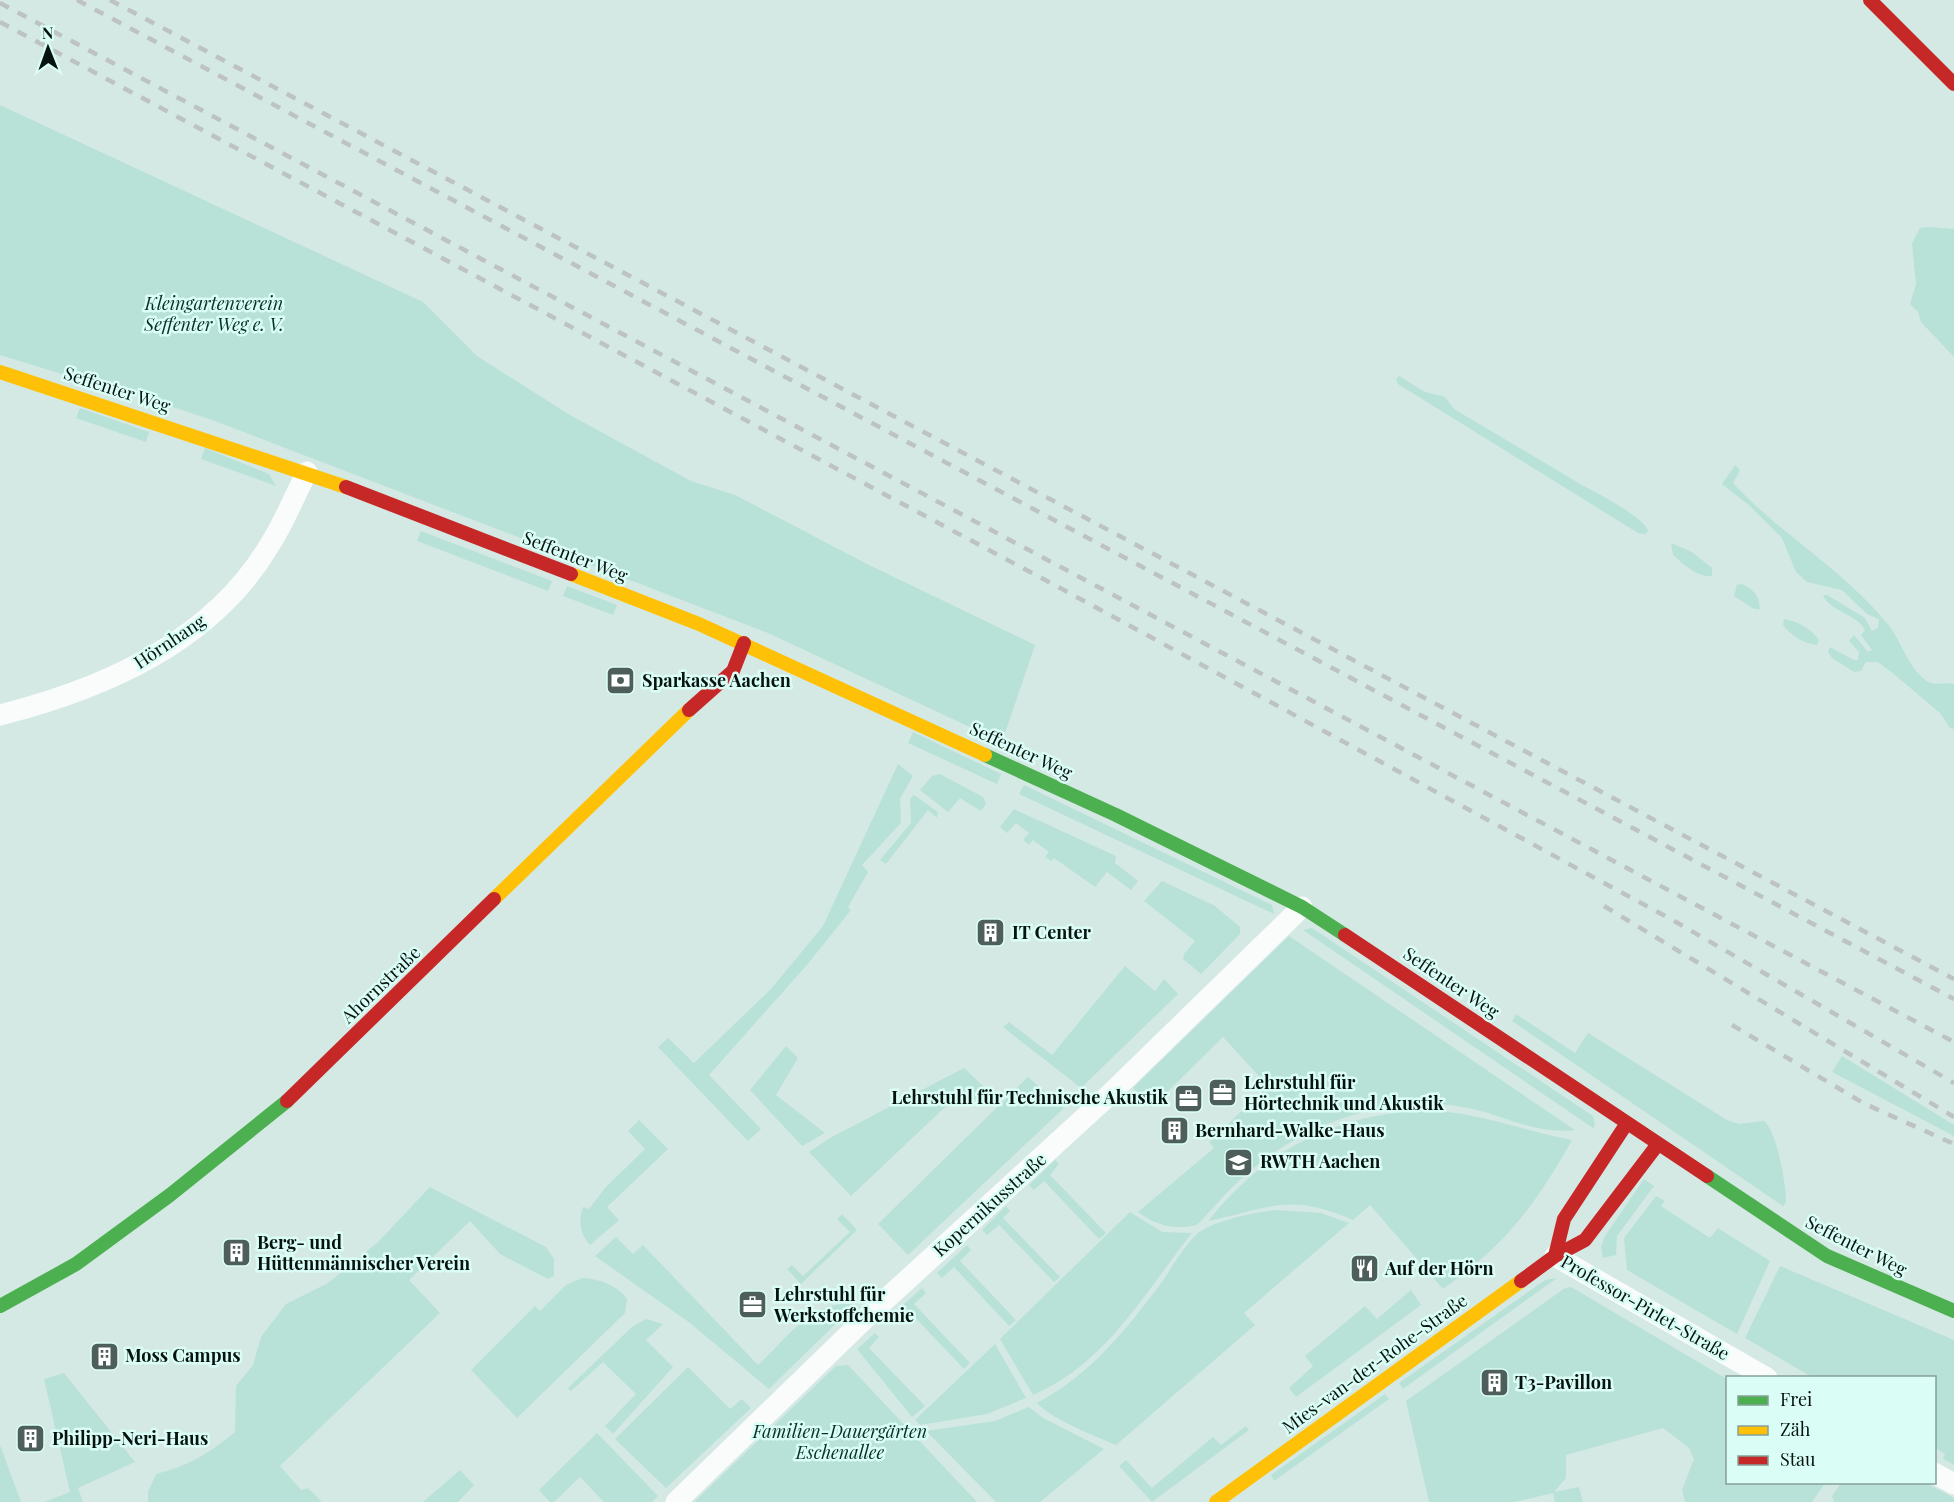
<svg xmlns="http://www.w3.org/2000/svg" width="1954" height="1502" viewBox="0 0 1954 1502" font-family="'Playfair Display',serif">
  <rect width="100%" height="100%" fill="#d5e9e4"/>
  <path fill="#b8e1d7" d="M0,105L423,302L477,356L570,415L691,481L735,495L867,564L1035,645L1002,742L768,633L215,421L76,375L67,373L65,375L0,355Z
    M1930,227L1954,229V357L1921,322L1918,312L1910,304L1916,284L1912,243L1920,228Z
    M1399,376L1425,392L1445,397L1454,409L1582,485C1596,492 1645,518 1648,531L1645,534L1638,533L1398,384L1396,379Z
    M80,408L149,432L146,442L76,418Z
    M205,448L269,474L276,486L201,459Z
    M1735,465L1740,470L1733,483C1780,534 1842,569 1886,622C1901,639 1906,664 1924,679C1934,688 1943,681 1954,684V729L1950,728L1941,714L1895,675L1878,662H1866L1861,671L1854,672L1832,658L1828,652L1830,647L1854,660H1858L1859,652L1849,641L1854,635L1868,652L1872,650L1861,635L1865,630C1856,613 1830,612 1823,595H1827L1865,618L1872,631L1878,628L1879,619L1867,614L1842,590L1807,582L1796,572L1782,538L1750,506L1722,484Z
    M421,531L552,581L548,591L417,541Z
    M1671,543L1692,552L1712,568V576C1698,578 1683,564 1673,555Z
    M1742,584C1754,590 1759,595 1760,609H1754L1734,596L1737,585Z
    M567,586L617,605L613,615L563,596Z
    M1784,619C1799,622 1810,628 1819,640L1817,645C1802,643 1792,636 1783,625Z
    M913,732L1001,774L997,784L908,743Z
    M898,764L913,776L900,799L901,823L862,865L868,872L848,907L851,910L806,966L709,1075L761,1129L748,1141L658,1047L668,1038L694,1063L771,989L823,926Z
    M940,774L983,797L986,804L981,811L960,798L948,812L920,790L932,776Z
    M1024,785L1272,905L1274,914L1019,794Z
    M914,795L938,812L937,818L928,810L886,864L880,860L911,823L910,799Z
    M1014,809L1116,856L1115,863L1138,881L1131,890L1107,872L1095,887L1054,858L1051,861L1045,857L1049,852L1033,840L1029,845L1023,840L1029,833L1016,823L1007,833L1000,827Z
    M1162,881L1215,906L1240,927V934L1201,974L1183,959L1184,954L1195,941L1144,901Z
    M1312,928L1593,1116L1595,1125L1593,1128L1303,930Z
    M1289,936L1575,1130C1540,1135 1506,1117 1473,1109C1392,1090 1300,1124 1241,1179C1225,1193 1212,1210 1197,1225C1175,1230 1156,1226 1138,1212L1214,1148L1209,1142L1268,1086L1223,1037L1151,1108L1133,1088Z
    M1125,966L1155,991L1164,979L1178,994L1081,1088L1003,1027L1009,1022L1052,1055Z
    M1516,1014L1575,1053L1588,1033L1727,1120L1739,1124L1764,1121C1777,1131 1786,1184 1786,1202L1783,1206L1512,1021Z
    M786,1046L798,1058L776,1095L825,1133L802,1146L750,1090Z
    M1842,1056L1954,1125V1136L1832,1072Z
    M964,1068L985,1088L973,1101L962,1091L851,1196L809,1152L830,1138Z
    M1028,1077L1064,1108L908,1255L878,1224Z
    M1411,1111C1466,1107 1518,1130 1572,1140C1535,1206 1505,1245 1443,1289L1370,1205L1353,1220C1289,1192 1271,1208 1208,1221C1262,1154 1325,1119 1411,1111Z
    M639,1120L668,1149L607,1207L619,1220L590,1245C580,1234 578,1220 583,1207L589,1209L605,1188L645,1149L628,1131Z
    M1055,1160L1059,1164L1050,1175L1106,1233L1099,1239L1044,1181L1034,1190L1029,1185Z
    M1644,1179L1654,1186L1617,1236L1616,1255L1603,1258L1601,1247L1605,1236Z
    M430,1187L546,1247L554,1259V1276L548,1279L500,1254L470,1221L409,1280L440,1313L280,1466L301,1490L308,1488L322,1502H148V1492L156,1474C187,1467 211,1452 235,1432L236,1386L253,1365L261,1337L286,1304L328,1283L377,1243Z
    M1656,1196L1665,1201L1661,1206L1710,1238L1718,1228L1770,1261L1737,1334L1627,1270L1624,1238Z
    M1006,1206L1010,1211L1003,1218L1060,1277L1054,1282L999,1225L987,1235L982,1230Z
    M1276,1210L1321,1213L1349,1223L1244,1313L1255,1325L1116,1445C1095,1436 1053,1420 1037,1403C1090,1375 1126,1330 1162,1282C1171,1269 1188,1239 1201,1231C1218,1220 1255,1212 1276,1210Z
    M1130,1212L1162,1232L1192,1233C1145,1292 1106,1364 1033,1395L1000,1339Z
    M842,1214L857,1230L801,1284L787,1269L792,1265L803,1276L850,1232L837,1219Z
    M616,1237L633,1254L643,1245L758,1365C786,1340 813,1297 855,1305L769,1389L690,1323L595,1256Z
    M967,1245L971,1250L960,1261L1016,1320L1009,1326L954,1267L942,1278L937,1273Z
    M1780,1266L1954,1340V1465L1943,1459L1945,1454L1935,1448L1934,1378L1812,1377L1745,1338Z
    M582,1278C597,1278 619,1286 627,1299L625,1313L517,1418L471,1370L535,1306L540,1311L566,1285Z
    M1557,1278L1403,1389L1399,1383L1545,1280Z
    M1571,1287L1727,1379L1728,1482L1825,1483L1812,1502H1685L1682,1490L1694,1459L1689,1448L1663,1428L1566,1455V1478L1554,1492L1579,1487L1583,1502H1555L1553,1493L1514,1502H1429L1406,1401L1565,1288Z
    M922,1288L926,1293L914,1304L970,1363L964,1369L908,1310L898,1320L892,1315Z
    M1411,1290L1421,1305L1296,1397L1289,1388L1313,1366L1305,1356L1365,1306L1377,1319Z
    M646,1319L663,1324L646,1340L673,1367L613,1434L605,1426L636,1394L603,1362L571,1391L568,1388L633,1326Z
    M875,1333L879,1337L869,1348L925,1406L912,1417L857,1349Z
    M995,1344L1026,1398L987,1414L920,1425L915,1420Z
    M848,1365L977,1502H694L836,1366Z
    M688,1367L730,1409L742,1399L751,1408L666,1488L615,1439Z
    M64,1373L135,1462L78,1488L83,1502H44L70,1492L44,1379Z
    M1385,1394L1389,1399L1274,1481L1271,1475Z
    M1029,1407L1043,1418L1104,1449L1040,1502H996L926,1431L995,1421Z
    M1246,1426L1249,1430L1152,1502L1119,1466L1126,1460L1152,1488L1213,1437L1221,1445Z
    M597,1433L658,1496L652,1502H604L580,1477L554,1502H550L539,1490Z
    M0,1445L21,1502H0Z
    M460,1470L474,1485L458,1502H423Z
    M1926,1483L1954,1498V1502H1834L1832,1496L1841,1483Z"/>
  <g fill="none" stroke-linecap="round" stroke-linejoin="round">
    <path stroke="#f9fcfb" stroke-width="21" d="M0,715C104,689 212,642 269,546C284,523 294,497 307,472
      M1555,1256L1767,1378
      M1934,1473L1954,1484
      M676,1502L872,1312L1106,1098L1302,907"/>
    <path stroke="#4caf50" stroke-width="14" d="M985,755L1116,815L1302,907L1345,935
      M1707,1176L1827,1256L1954,1311
      M0,1306L76,1264L170,1195L287,1101"/>
    <path stroke="#ffc107" stroke-width="14" d="M0,372L346,487
      M571,574L699,624L985,755
      M494,899L689,710
      M1216,1502L1521,1281"/>
    <path stroke="#c62828" stroke-width="14" d="M1870,0L1954,84
      M346,487L571,574
      M689,710L733,671L744,643
      M1345,935L1707,1176
      M287,1101L494,899
      M1555,1256L1564,1219L1627,1123
      M1521,1281L1555,1256L1585,1240L1658,1144"/>
    <path stroke="#bdc3c1" stroke-width="4.5" stroke-dasharray="10 10" stroke-linecap="butt" d="M77,0L1954,999
      M110,0L1954,979
      M0,3L1954,1042
      M0,22L1062,589L1676,922L1954,1083
      M1604,906L1954,1117
      M1732,1025L1865,1104L1954,1144"/>
  </g>
  <defs>
    <symbol id="bank-square" viewBox="-11 -11 22 22"><rect x="-9" y="-9" width="18" height="18" rx="4" fill="#4e5e5a" stroke="#dafef5"/><path d="M-6-4H6V4H-6ZM0-2.3a2.3 2.3 0 1 0 0 4.6a2.3 2.3 0 1 0 0-4.6Z" fill="#fff"/></symbol>
    <symbol id="building-square" viewBox="-11 -11 22 22"><rect x="-9" y="-9" width="18" height="18" rx="4" fill="#4e5e5a" stroke="#dafef5"/><path d="M-4-6H4V6H1V3H-1V6H-4ZM-2.5-4.3h1.7v1.8h-1.7ZM.8-4.3h1.7v1.8H.8ZM-2.5-1h1.7V.8h-1.7ZM.8-1h1.7V.8H.8Z" fill="#fff"/></symbol>
    <symbol id="office-square" viewBox="-11 -11 22 22"><rect x="-9" y="-9" width="18" height="18" rx="4" fill="#4e5e5a" stroke="#dafef5"/><path d="M-6-3h4V-5.5h4V-3h4V5H-6ZM-1-4.5V-3h2v-1.5ZM-6 0V1H6V0Z" fill="#fff"/></symbol>
    <symbol id="university-square" viewBox="-11 -11 22 22"><rect x="-9" y="-9" width="18" height="18" rx="4" fill="#4e5e5a" stroke="#dafef5"/><path d="M0-5L7-2L0 1L-7-2ZM-4 1L0 2.5L4 1V4Q0 6-4 4Z" fill="#fff"/></symbol>
    <symbol id="restaurant-square" viewBox="-11 -11 22 22"><rect x="-9" y="-9" width="18" height="18" rx="4" fill="#4e5e5a" stroke="#dafef5"/><path d="M-5-6h1v4h1v-4h1v4h1v-4h1v5L-1.5 .5V6h-2V.5L-5-1ZM5-6V6H3V1.5H1.5Q1.5-4 5-6Z" fill="#fff"/></symbol>
  </defs>
  <g fill-rule="evenodd">
    <use href="#bank-square" x="604" y="664" width="33" height="33"/>
    <use href="#building-square" x="974" y="916" width="33" height="33"/>
    <use href="#office-square" x="1206" y="1076" width="33" height="33"/>
    <use href="#office-square" x="1172" y="1082" width="33" height="33"/>
    <use href="#building-square" x="1158" y="1114" width="33" height="33"/>
    <use href="#university-square" x="1222" y="1146" width="33" height="33"/>
    <use href="#building-square" x="220" y="1236" width="33" height="33"/>
    <use href="#restaurant-square" x="1348" y="1252" width="33" height="33"/>
    <use href="#office-square" x="736" y="1288" width="33" height="33"/>
    <use href="#building-square" x="88" y="1340" width="33" height="33"/>
    <use href="#building-square" x="1478" y="1366" width="33" height="33"/>
    <use href="#building-square" x="14" y="1422" width="33" height="33"/>
  </g>
  <g text-anchor="middle" stroke-width="5" stroke-linejoin="round" paint-order="stroke">
    <g font-size="18" font-style="italic" fill="#063129" stroke="#dafef5">
      <text x="214" y="310">Kleingartenverein<tspan x="214" dy="21">Seffenter Weg e. V.</tspan></text>
      <text x="840" y="1438">Familien-Dauergärten<tspan x="840" dy="21">Eschenallee</tspan></text>
    </g>
    <g font-size="18" fill="#061310" stroke="#dafef5">
      <text transform="translate(117 390) rotate(18)" y="6">Seffenter Weg</text>
      <text transform="translate(575 557) rotate(21)" y="6">Seffenter Weg</text>
      <text transform="translate(170 642) rotate(-34)" y="6">Hörnhang</text>
      <text transform="translate(1021 751) rotate(25)" y="6">Seffenter Weg</text>
      <text transform="translate(1451 983) rotate(34)" y="6">Seffenter Weg</text>
      <text transform="translate(381 985) rotate(-44)" y="6">Ahornstraße</text>
      <text transform="translate(990 1205) rotate(-42)" y="6">Kopernikusstraße</text>
      <text transform="translate(1856 1246) rotate(27)" y="6">Seffenter Weg</text>
      <text transform="translate(1645 1308) rotate(30)" y="6">Professor-Pirlet-Straße</text>
      <text transform="translate(1375 1364) rotate(-36)" y="6">Mies-van-der-Rohe-Straße</text>
    </g>
    <g font-size="18" font-weight="bold" fill="#061310" stroke="#dafef5" text-anchor="start">
      <text x="642" y="687">Sparkasse Aachen</text>
      <text x="1012" y="939">IT Center</text>
      <text x="1244" y="1089">Lehrstuhl für<tspan x="1244" dy="21">Hörtechnik und Akustik</tspan></text>
      <text x="1168" y="1104" text-anchor="end">Lehrstuhl für Technische Akustik</text>
      <text x="1195" y="1137">Bernhard-Walke-Haus</text>
      <text x="1260" y="1168">RWTH Aachen</text>
      <text x="257" y="1249">Berg- und<tspan x="257" dy="21">Hüttenmännischer Verein</tspan></text>
      <text x="1385" y="1275">Auf der Hörn</text>
      <text x="774" y="1301">Lehrstuhl für<tspan x="774" dy="21">Werkstoffchemie</tspan></text>
      <text x="125" y="1362">Moss Campus</text>
      <text x="1515" y="1389">T3-Pavillon</text>
      <text x="52" y="1445">Philipp-Neri-Haus</text>
    </g>
  </g>
  <rect x="1726" y="1376" width="210" height="108" fill="#dafef5" stroke="#85a099" stroke-width="1.5"/>
  <rect x="1738" y="1396" width="30" height="9" fill="#4caf50" stroke="#85a099" stroke-width="1.5"/>
  <text x="1780" y="1406" font-size="18" fill="#061310">Frei</text>
  <rect x="1738" y="1426" width="30" height="9" fill="#ffc107" stroke="#85a099" stroke-width="1.5"/>
  <text x="1780" y="1436" font-size="18" fill="#061310">Zäh</text>
  <rect x="1738" y="1456" width="30" height="9" fill="#c62828" stroke="#85a099" stroke-width="1.5"/>
  <text x="1780" y="1466" font-size="18" fill="#061310">Stau</text>
  <g transform="translate(48 48) rotate(359)" stroke="#dafef5" stroke-width="4.5" paint-order="stroke">
  <path d="M0-4.5L10 22L0 15L-10 22Z" fill="#061310"/>
  <text y="-9" font-size="16" font-weight="bold" text-anchor="middle" fill="#061310">N</text>
  </g>
</svg>
